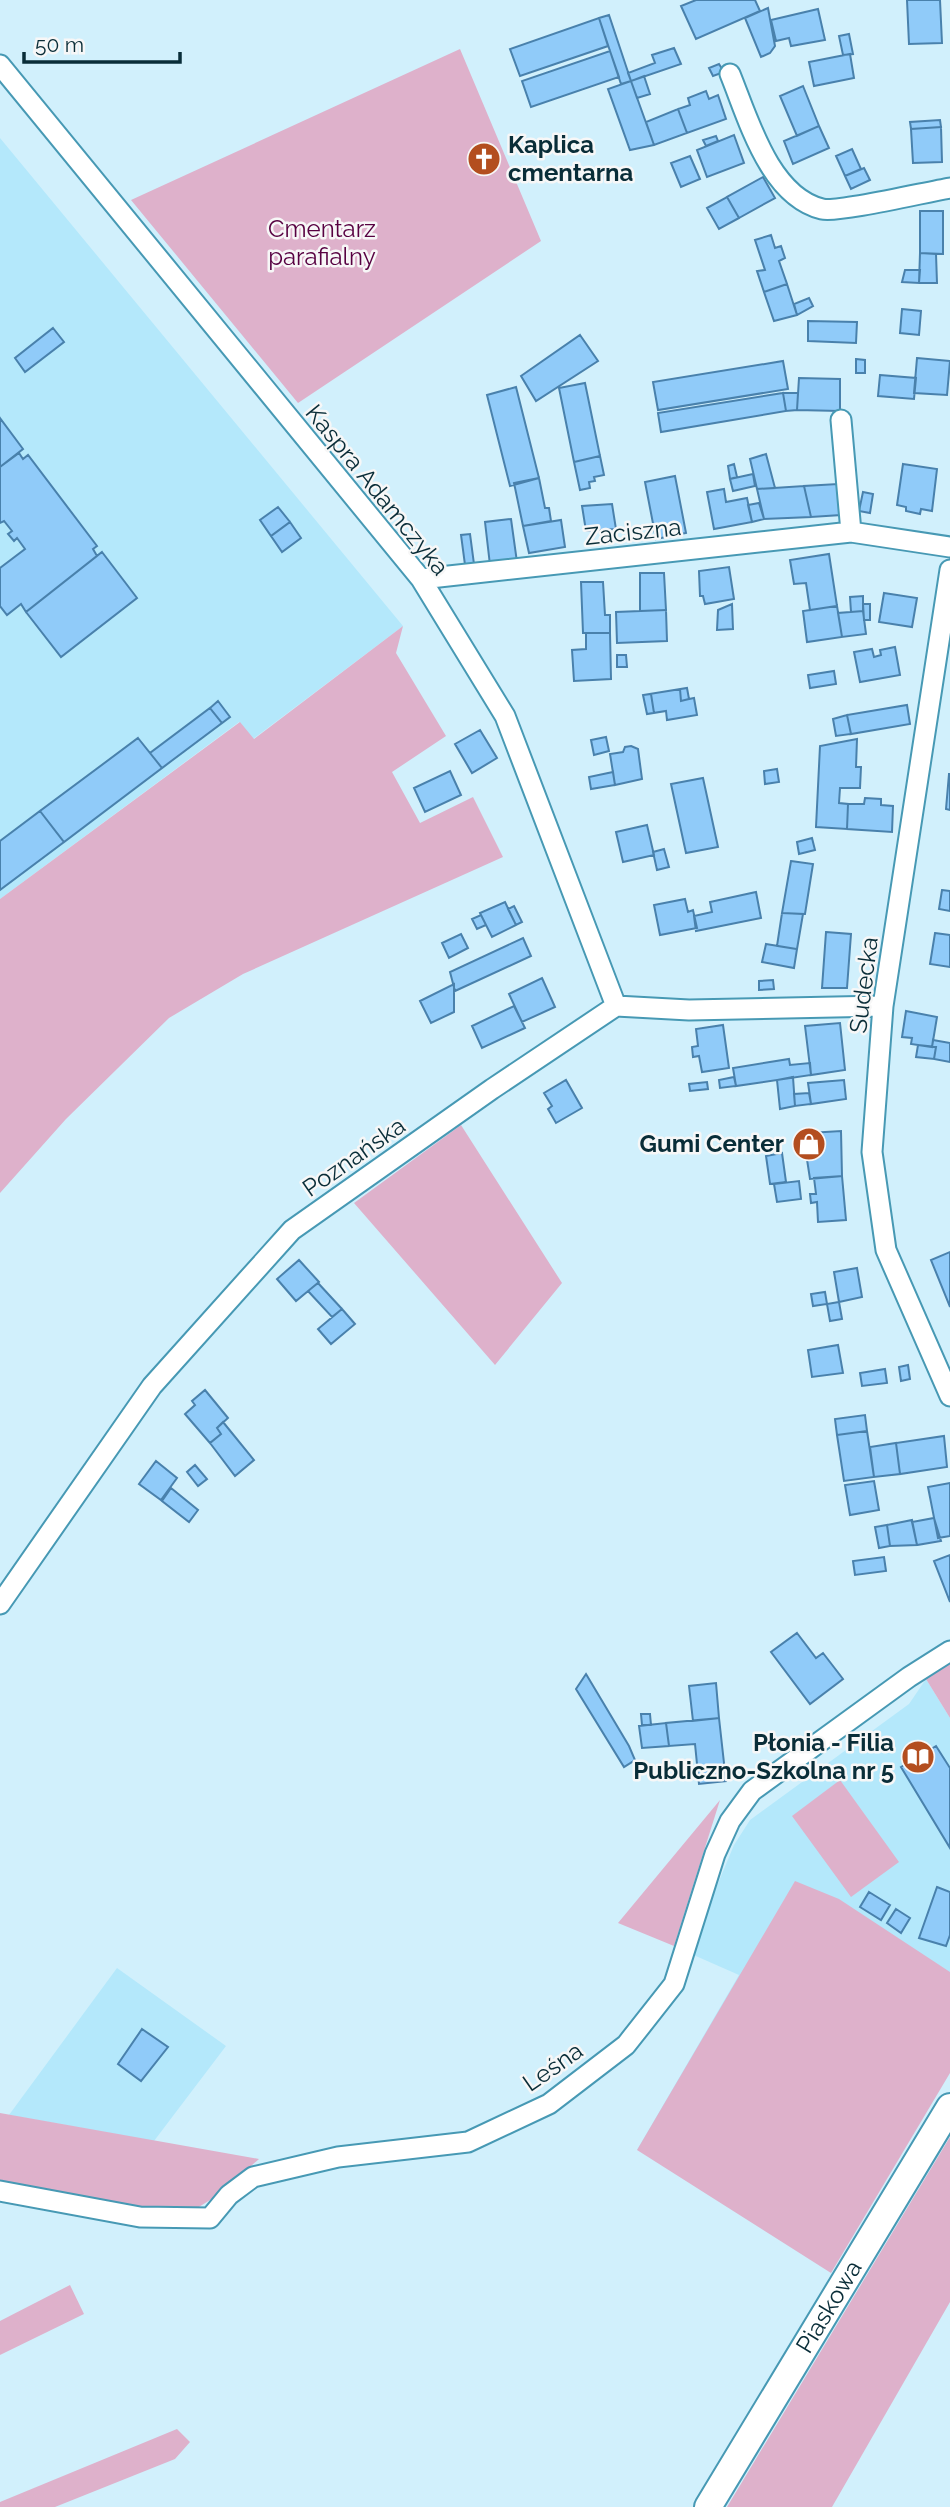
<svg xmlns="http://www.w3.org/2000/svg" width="950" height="2507" viewBox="0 0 950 2507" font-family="Raleway,sans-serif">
  <rect width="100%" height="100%" fill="#d1f0fc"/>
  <path fill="#b4e8fb" d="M0,138L403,626L253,739L239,722L0,899Z
    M926,1679L950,1718V2001L637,2150L739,1975L689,1953L734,1845L750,1820L909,1704Z
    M117,1968L226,2046L154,2141L9,2115Z"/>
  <path fill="#deb1cb" d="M460,49L541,241L298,403L131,200Z
    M403,626L396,653L446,736L392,772L420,823L473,797L503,857L243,974L169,1018L66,1119L0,1193V899L240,722L254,739Z
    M461,1125L562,1283L495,1365L354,1203Z
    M950,1661V1718L926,1679Z
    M840,1780L899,1862L851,1897L792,1816Z
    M720,1800L674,1946L618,1923Z
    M795,1881L839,1899L950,1972V2073L831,2273L637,2150Z
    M0,2113L259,2159C238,2177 217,2199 191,2211C165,2222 35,2192 0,2186Z
    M950,2137V2302L832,2507H727Z
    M70,2285L84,2314L0,2355V2321Z
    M177,2429L190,2442L175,2459L55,2507H0V2502Z"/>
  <path fill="#90cbf9" stroke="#4981ac" stroke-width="2" d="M696,0H755L760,11L696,39L681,6Z
    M907,0H940L942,43L909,44Z
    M768,8L775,46L770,53L761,57L745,18Z
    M818,9L825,40L791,46L789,38L776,41L771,20Z
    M609,15L631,81L621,84L599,18Z
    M599,18L608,46L520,76L510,49Z
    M849,34L853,54L843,55L839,36Z
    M674,48L681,64L631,81L628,73L655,63L652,55Z
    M610,51L619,77L531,107L522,81Z
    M850,54L854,78L814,86L809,62Z
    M719,64L724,72L713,76L709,68Z
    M644,76L650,94L637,98L631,81Z
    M631,81L654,145L630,150L608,89Z
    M803,86L819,126L797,136L780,96Z
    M706,91L709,99L718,95L726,119L687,133L678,109L690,105L688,98Z
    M678,109L687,133L654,145L646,122Z
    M940,120L941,127L911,129L910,122Z
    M819,126L829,148L793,164L784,141Z
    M941,127L942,162L913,163L911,129Z
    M734,135L744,163L707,177L697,150Z
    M716,136L718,141L706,146L703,140Z
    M852,149L861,169L845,176L836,156Z
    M690,156L700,179L681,187L671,163Z
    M864,168L870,180L851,189L845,176Z
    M763,177L775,198L739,218L727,197Z
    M727,197L739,218L719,229L707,208Z
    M920,211H943V254L920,253Z
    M771,235L775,248L781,246L785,258L779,261L787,284L764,292L757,271L765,270L755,240Z
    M920,253L936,254L937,283H919Z
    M905,270H920L919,283L902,282Z
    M787,284L797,315L774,321L764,292Z
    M809,298L813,306L797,315L794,304Z
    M902,309L921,311L919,335L900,333Z
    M808,321L857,322L856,343L808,341Z
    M53,328L64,342L25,372L15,358Z
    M580,335L598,361L536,401L521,376Z
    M917,358L950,361L947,395L914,393Z
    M856,359L865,360V373H856Z
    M783,361L788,389L658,410L653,382Z
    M880,375L916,378L914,399L878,396Z
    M799,378L840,379V411L797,410Z
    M585,383L600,456L574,462L559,388Z
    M516,387L539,478L510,486L487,395Z
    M783,393L786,411L661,432L658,413Z
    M783,393H798L797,410L786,411Z
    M0,418L23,449L0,467Z
    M19,453L23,459L28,455L97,546L93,549L97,556L26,612L21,604L7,615L0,606V568L25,549L17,538L14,541L8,534L12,531L4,521L0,523V467Z
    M766,454L775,488L757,489L750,459Z
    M600,456L604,475L594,477L595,481L589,482L590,488L580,490L574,462Z
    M734,464L737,477L730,479L728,466Z
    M903,464L937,469L932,511L921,509L920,514L906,511V507L897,505Z
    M753,474L755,486L733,491L730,479Z
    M675,476L686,533L656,539L645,482Z
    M539,478L545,508H549L551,521L523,526L514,483Z
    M838,484L841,515L811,517L804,486Z
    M804,486L811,517L764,519L757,489Z
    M724,489L726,502L747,498L752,522L714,529L707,492Z
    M863,492L873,494L870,513L859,511Z
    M759,503L764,519L752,522L748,505Z
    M612,504L616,529L586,531L582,506Z
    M278,507L290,522L271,536L260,520Z
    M511,519L517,562L490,565L485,522Z
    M561,520L565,547L529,553L523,526Z
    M290,522L301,538L282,552L271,536Z
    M470,534L474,564L465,565L461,535Z
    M102,552L137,598L61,657L26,612Z
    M829,554L837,606L810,610L806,583L794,584L790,560Z
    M729,567L734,599L705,604L703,596H700L699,571Z
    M640,573H664L666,610L640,611Z
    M581,582H603L605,615H610V633H583Z
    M884,593L917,598L912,627L879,622Z
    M863,596V611L851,612L850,597Z
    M732,604L733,629L717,630L718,610Z
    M863,604H870V620H864Z
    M837,606L842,637L807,642L803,611Z
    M666,610L667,641L617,643L616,612Z
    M863,611L866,634L842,637L838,613Z
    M586,633H610L611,679L574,681L572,650L586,649Z
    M895,647L900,675L860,682L854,652L872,649L874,657L881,655L880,650Z
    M617,655H626L627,667H617Z
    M834,671L836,684L810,688L808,675Z
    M687,688L689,699L694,698L697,715L667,720L666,711L647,714L643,695Z
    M687,688L689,699L681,701L680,689Z
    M651,694L654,713L647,714L643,695Z
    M218,701L230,717L222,723L210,708Z
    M907,705L910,724L851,734L847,715Z
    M210,708L222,723L162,768L150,753Z
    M847,715L851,734L836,736L833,719Z
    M480,730L497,758L472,773L455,744Z
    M606,737L609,751L594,755L591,740Z
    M138,738L162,768L64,842L40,811Z
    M857,739L856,767H861L860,788H840L839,803L848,804L847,829L816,827L820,746Z
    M631,746L638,749L642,779L615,785L610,754L623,752L625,747Z
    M777,769L779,782L765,784L764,771Z
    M450,771L461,795L425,812L414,788Z
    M613,772L615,785L591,789L589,777Z
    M949,774H950V810L946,809Z
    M703,778L718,847L686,853L671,784Z
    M865,798L881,799V805L893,806L892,832L847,829L848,804H864Z
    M40,811L64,842L0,890V841Z
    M647,825L654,855L623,862L616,832Z
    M812,838L815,850L799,854L797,842Z
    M664,849L669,867L657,870L653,852Z
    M791,861L813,864L805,914L782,913Z
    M942,890L950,891V911L939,909Z
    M756,892L761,918L696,931L694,916L712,912L710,902Z
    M685,899L688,912L693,910L697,928L660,935L654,905Z
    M505,902L516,925L492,937L480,913Z
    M514,906L522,922L516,925L508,909Z
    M782,913L803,914L797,949L777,946Z
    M481,915L486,925L477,929L472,919Z
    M826,932L851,934L847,988H822Z
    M935,933L950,935V967L930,964Z
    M461,934L468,948L449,958L442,943Z
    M523,938L531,956L455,991L450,972Z
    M766,944L797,949L794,968L762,962Z
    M542,978L555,1007L522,1022L509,994Z
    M773,980L774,989L759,990V981Z
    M454,984V1012L431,1023L420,1001Z
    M514,1006L525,1028L482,1048L472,1026Z
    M906,1011L937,1017L932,1047L911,1044L912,1038L902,1037Z
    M840,1023L845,1070L811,1075L805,1026Z
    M723,1025L729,1068L702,1072L699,1056L693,1057L692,1047L698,1046L696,1029Z
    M933,1040L950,1043V1062L934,1059L936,1047H932Z
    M918,1045L936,1047L934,1059L916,1057Z
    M789,1059L790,1065L810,1063L811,1075L736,1086L733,1068Z
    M734,1077L736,1086L720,1088L719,1080Z
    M793,1077L795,1106L780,1109L777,1080Z
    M566,1080L582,1108L556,1123L548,1109L552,1106L544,1093Z
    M844,1080L846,1099L811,1104L808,1083Z
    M707,1082L708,1089L690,1091L689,1084Z
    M809,1093L811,1104L795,1106L794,1094Z
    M841,1131L842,1176L810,1179L806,1153H810L809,1133Z
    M782,1153L786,1182L770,1184L766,1156Z
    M842,1176L846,1220L818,1222L817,1202L811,1203L810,1194H816L814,1178Z
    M799,1181L801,1199L777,1202L774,1184Z
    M950,1252V1307L931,1260Z
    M299,1260L319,1282L296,1301L277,1279Z
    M857,1268L862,1297L839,1302L834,1272Z
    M318,1283L342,1309L332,1317L308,1291Z
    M825,1292L827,1304L813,1306L811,1294Z
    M839,1302L842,1319L830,1321L827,1304Z
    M342,1309L355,1324L331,1344L318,1329Z
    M838,1345L843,1373L812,1377L808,1350Z
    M908,1365L910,1379L901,1381L899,1367Z
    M885,1369L887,1383L862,1386L860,1373Z
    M205,1390L228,1418L217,1428L221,1434L210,1443L185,1414L195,1405L192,1401Z
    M865,1415L867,1431L837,1435L835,1419Z
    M223,1422L254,1460L235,1476L210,1443L221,1434L217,1428Z
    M867,1431L874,1477L844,1481L837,1435Z
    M944,1436L947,1467L900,1474L896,1443Z
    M896,1443L900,1474L874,1477L870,1447Z
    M156,1461L177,1478L161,1500L139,1484Z
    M195,1465L207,1479L198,1486L187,1472Z
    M874,1481L879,1510L850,1515L845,1485Z
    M950,1483V1536L938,1538L928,1487Z
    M171,1488L198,1510L189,1522L162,1501Z
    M934,1518L941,1541L917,1545L912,1522Z
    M912,1520L917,1545L890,1546L887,1525Z
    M887,1525L890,1546L879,1548L875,1527Z
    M950,1555V1602L934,1561Z
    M884,1557L886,1571L855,1575L853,1561Z
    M797,1633L816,1658L823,1653L843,1679L810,1704L771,1652Z
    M586,1674L629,1746L635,1760L624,1767L576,1689Z
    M716,1683L719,1718L693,1721L689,1686Z
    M641,1714H650L651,1725H642Z
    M719,1718L726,1781L699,1784L695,1744L669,1746L666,1723Z
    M666,1723L669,1746L642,1748L639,1726Z
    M936,1746L950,1768V1848L901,1767Z
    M937,1887L950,1892V1935L946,1946L919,1938Z
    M869,1892L890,1905L881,1920L860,1907Z
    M896,1909L910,1918L901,1933L887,1923Z
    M142,2029L168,2047L141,2081L118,2064Z"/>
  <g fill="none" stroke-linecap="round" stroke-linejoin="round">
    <defs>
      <path id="street" d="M0,65L421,579L505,716L616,1006
        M730,74C748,118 769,196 822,209C838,213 926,192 950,188
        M841,420L851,532
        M950,570L883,1006L872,1152L886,1250L950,1396
        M421,579L851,532L950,547
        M0,1604L152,1386L292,1230L492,1089L616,1006L689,1010L883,1006
        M0,2191L140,2217L210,2218L229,2195L253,2177L338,2157L468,2142L549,2104L626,2045L674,1984L715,1854L730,1821L752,1791L909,1677L950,1651"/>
      <g id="secondary">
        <path id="s1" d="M708,2507L950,2107"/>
      </g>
    </defs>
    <use href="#street" stroke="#4799b4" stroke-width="23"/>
    <use href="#secondary" stroke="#4799b4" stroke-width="30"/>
    <use href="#street" stroke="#fff" stroke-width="19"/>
    <use href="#secondary" stroke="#fff" stroke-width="26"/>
  </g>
  <defs>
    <symbol id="church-disc" viewBox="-11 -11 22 22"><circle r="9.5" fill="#b34e1f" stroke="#f7f7f7"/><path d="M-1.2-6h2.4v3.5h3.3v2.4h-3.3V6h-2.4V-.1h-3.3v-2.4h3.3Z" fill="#fff"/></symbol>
    <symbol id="shop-disc" viewBox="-11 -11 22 22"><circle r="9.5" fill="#b34e1f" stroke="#f7f7f7"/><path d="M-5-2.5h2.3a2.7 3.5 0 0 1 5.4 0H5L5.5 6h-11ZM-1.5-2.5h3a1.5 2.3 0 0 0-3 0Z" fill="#fff"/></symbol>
    <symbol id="library-disc" viewBox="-11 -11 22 22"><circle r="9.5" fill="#b34e1f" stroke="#f7f7f7"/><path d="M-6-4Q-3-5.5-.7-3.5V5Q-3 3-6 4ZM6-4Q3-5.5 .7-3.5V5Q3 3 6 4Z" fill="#fff"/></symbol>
  </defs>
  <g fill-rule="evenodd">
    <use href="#church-disc" x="465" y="140" width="38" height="38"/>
    <use href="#shop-disc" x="790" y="1125" width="38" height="38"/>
    <use href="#library-disc" x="899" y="1738" width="38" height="38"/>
  </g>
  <g text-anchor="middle" stroke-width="5" stroke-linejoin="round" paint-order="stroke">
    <g font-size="24" font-weight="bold" fill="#092d38" stroke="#f7f7f7" text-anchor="end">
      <text x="508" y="153" text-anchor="start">Kaplica<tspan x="508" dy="28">cmentarna</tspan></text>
      <text x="784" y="1152">Gumi Center</text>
      <text x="894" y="1751">Płonia - Filia<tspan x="894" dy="28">Publiczno-Szkolna nr 5</tspan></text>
    </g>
    <g font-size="24" fill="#570141" stroke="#f7f7f7">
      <text x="322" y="237">Cmentarz<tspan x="322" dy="28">parafialny</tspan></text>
    </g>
    <g font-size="24" fill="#092d38" stroke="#f7f7f7">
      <text transform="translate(377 490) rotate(51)" y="8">Kaspra Adamczyka</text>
      <text transform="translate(633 532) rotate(-6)" y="8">Zaciszna</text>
      <text transform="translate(864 985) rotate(-83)" y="8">Sudecka</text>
      <text transform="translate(354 1157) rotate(-35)" y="8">Poznańska</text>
      <text transform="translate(553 2067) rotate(-35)" y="8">Leśna</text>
      <text dy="8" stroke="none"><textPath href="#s1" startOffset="234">Piaskowa</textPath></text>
    </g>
  </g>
  <path d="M24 52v10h156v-10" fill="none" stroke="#092d38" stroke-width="3.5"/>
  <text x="35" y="52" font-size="21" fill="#092d38" stroke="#f7f7f7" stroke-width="5" paint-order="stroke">50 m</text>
</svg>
